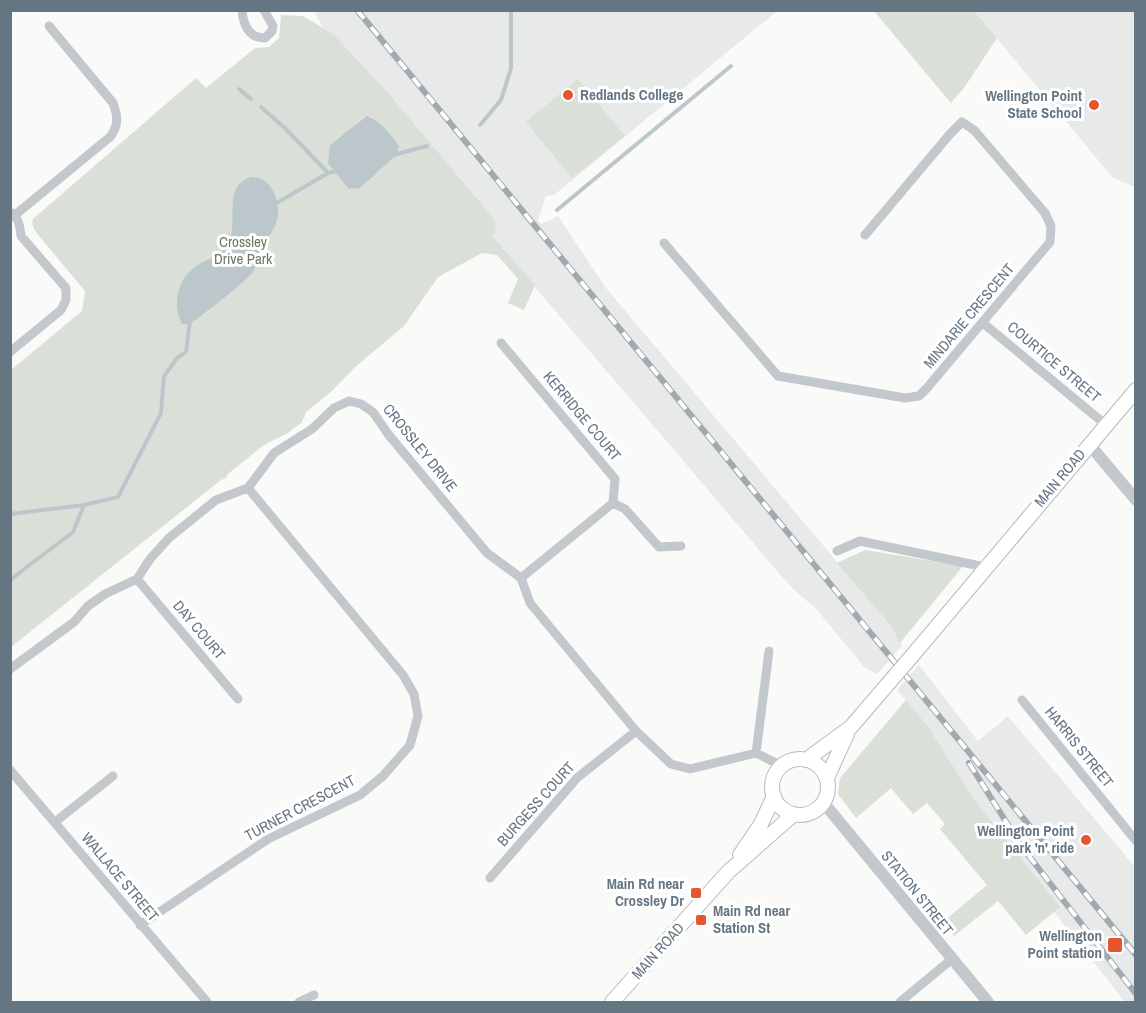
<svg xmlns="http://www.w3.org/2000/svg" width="1146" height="1013" viewBox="0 0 1146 1013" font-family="'Archivo Narrow',sans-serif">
  <rect width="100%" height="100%" fill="#fafaf8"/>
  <path fill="#e8e9e9" d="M314,11H777L554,195L546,196L538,220L541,224L558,216L606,288L892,627L902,646L877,674L865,668L817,610L790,586L429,163L326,33Z
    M974,11H1135V187L1113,178Z
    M919,665L978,741L1008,716L1135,867V1002H1125L1054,912L1059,908L975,801L894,715L906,700L897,690Z"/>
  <path fill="#dadfd7" d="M874,11H974L997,38L964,88L951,103Z
    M281,15L303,16L333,34L388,93L494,219L496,232L491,235L535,285L524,310L508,303L518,279L497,255L482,253L438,277L404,326L355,367L332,391L306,412L302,422L288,433L264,445L229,473L226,478L221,480L11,647V370L82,311L85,291L35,231L32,224L33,219L196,78L206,88L255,48L269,47L279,38Z
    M578,79L625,136L572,178L526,122Z
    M865,550L963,566L900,643L892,627L837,563Z
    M906,700L928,727L975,801L1060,907L1026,935L998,901L954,936L943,922L987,885L940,829L945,824L927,803L913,814L891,788L856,818L838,794L840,778Z"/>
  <path fill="#bbc7cb" d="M367,116C382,123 390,133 399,146L396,155L360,188L349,189L328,163L330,145Z
    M252,177C255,178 258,177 261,179C274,184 281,207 277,220C274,230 269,236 264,244C258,254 260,264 251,274C233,292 211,308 190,324H182C172,304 177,280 196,266C206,259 220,257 227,246C241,225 220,185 252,177Z"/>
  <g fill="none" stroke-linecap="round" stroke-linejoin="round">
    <path stroke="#bbc7cb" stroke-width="4" d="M239,89L251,99
      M261,107L286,129L328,173
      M480,125L501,100L511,68V10
      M393,155L427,146
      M275,204L328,173L340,170
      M557,210L731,66
      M10,514L84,505L118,497L161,413L164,376L178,357L186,352L190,320
      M10,580L73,532L84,505"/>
    <defs>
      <path id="secondary" d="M912,656L1136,390
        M772 787a28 28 0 1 1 56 0a28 28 0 1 1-56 0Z
        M806,760L851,727L887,685
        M827,778L847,734
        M740,855L761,824L774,796
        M612,1002L728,872L794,814"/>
    </defs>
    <use href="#secondary" stroke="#b3babf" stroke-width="16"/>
    <path stroke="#c3c8cc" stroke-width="9" d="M242,10C243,25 249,38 265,38L272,31L273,26L264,10
      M10,212C19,217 20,227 21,236L66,288V300L61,310L10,352
      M15,215L110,137C119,125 118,117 113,103L49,26
      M664,243L778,376L905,398L919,396L927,388L1050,242L1051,226L1045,213L974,130L962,122L950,134L865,235
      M983,323L1106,425
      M501,343L615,479L613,503L625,509L659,547L681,546
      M837,551L860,541L985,567
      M521,578L613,503
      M137,579L238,699
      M10,669L74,622L88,606L105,594L137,579L150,559L169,538L216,500L248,488L274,453L312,429L334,408L349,401L361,404L373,412L388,434L487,553L521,578L530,603L636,731L671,764L690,769L756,753L782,766
      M1022,700L1136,841
      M756,753L769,651
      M10,770L207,1002
      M55,822L113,776
      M490,878L577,778L636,731
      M140,925L268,839L360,795L383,776L410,745L418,716L414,694L403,675L248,488
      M299,1002L314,995
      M900,1002L952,959"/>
    <path stroke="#c3c8cc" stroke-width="12" d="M1089,444L1136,500
      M823,802L988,1002"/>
    <use href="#secondary" stroke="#fff" stroke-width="14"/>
    <defs>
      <path id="rail" d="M357,10L1136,955
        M969,763L1022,847L1136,994"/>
    </defs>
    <use href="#rail" stroke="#a2aab0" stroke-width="6"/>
    <use href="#rail" stroke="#fff" stroke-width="4" stroke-dasharray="11" stroke-linecap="butt"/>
    <defs>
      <path id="secondary-bridge" d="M887,685L912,656"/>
    </defs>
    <use href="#secondary-bridge" stroke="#b3babf" stroke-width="16" stroke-linecap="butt"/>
    <use href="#secondary-bridge" stroke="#fff" stroke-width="14"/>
  </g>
  <g fill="#e4572e" stroke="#fff" stroke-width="2">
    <circle cx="568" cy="95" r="6"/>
    <circle cx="1094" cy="105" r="6"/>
    <circle cx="1086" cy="840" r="6"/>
    <rect x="690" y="887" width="12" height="12" rx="3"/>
    <rect x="695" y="914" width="12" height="12" rx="3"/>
    <rect x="1107" y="937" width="16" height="16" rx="3"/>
  </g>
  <g text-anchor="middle" stroke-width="6" stroke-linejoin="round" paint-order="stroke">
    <g font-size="15" font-weight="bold" fill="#657683" stroke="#fff" text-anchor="end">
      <text x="580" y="100" text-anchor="start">Redlands College</text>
      <text x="1082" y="101">Wellington Point<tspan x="1082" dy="17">State School</tspan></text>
      <text x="1074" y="836">Wellington Point<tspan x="1074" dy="17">park 'n' ride</tspan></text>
      <text x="684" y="889">Main Rd near<tspan x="684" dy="17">Crossley Dr</tspan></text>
      <text x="713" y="916" text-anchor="start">Main Rd near<tspan x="713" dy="17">Station St</tspan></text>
      <text x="1102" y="941">Wellington<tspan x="1102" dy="17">Point station</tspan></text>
    </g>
    <g font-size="15" fill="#687a64" stroke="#fff">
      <text x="243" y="247">Crossley<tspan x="243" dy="17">Drive Park</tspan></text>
    </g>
    <g font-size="15" fill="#657683" stroke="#fff">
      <text transform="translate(969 316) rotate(-50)" y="5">MINDARIE CRESCENT</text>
      <text transform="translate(1054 362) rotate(40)" y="5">COURTICE STREET</text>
      <text transform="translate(582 416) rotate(50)" y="5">KERRIDGE COURT</text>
      <text transform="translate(420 448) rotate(51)" y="5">CROSSLEY DRIVE</text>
      <text transform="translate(1060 478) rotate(-50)" y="5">MAIN ROAD</text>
      <text transform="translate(199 630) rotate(50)" y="5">DAY COURT</text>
      <text transform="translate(1079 747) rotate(51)" y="5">HARRIS STREET</text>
      <text transform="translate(536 804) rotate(-48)" y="5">BURGESS COURT</text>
      <text transform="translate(300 808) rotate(-28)" y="5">TURNER CRESCENT</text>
      <text transform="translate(120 877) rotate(50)" y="5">WALLACE STREET</text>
      <text transform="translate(917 893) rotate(51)" y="5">STATION STREET</text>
      <text transform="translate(658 951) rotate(-48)" y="5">MAIN ROAD</text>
    </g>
  </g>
  <rect width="1146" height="1013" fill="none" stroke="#657683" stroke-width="24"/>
</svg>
